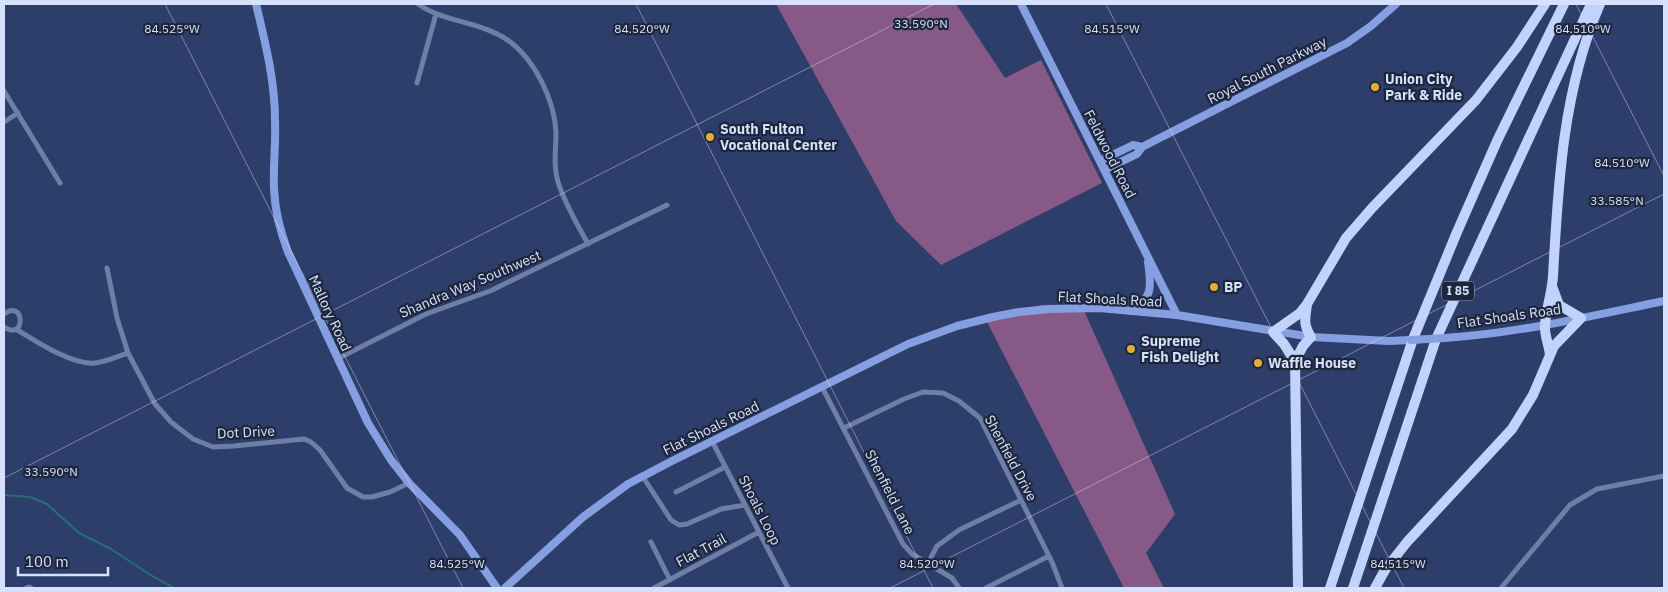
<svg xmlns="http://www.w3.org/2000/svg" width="1668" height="592" viewBox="0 0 1668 592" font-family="'IBM Plex Sans',sans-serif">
  <rect width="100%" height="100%" fill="#2d3e6b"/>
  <path fill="#875987" d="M776,4H956L1005,78L1041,60L1102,183L941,265L896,221Z
    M1041,305L1082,306L1175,514L1146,553L1164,588H1124L987,322Z"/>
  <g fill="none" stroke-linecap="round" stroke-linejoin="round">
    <path stroke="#276e77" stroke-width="2" d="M4,495L30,497L47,504L79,533L111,549L149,574L174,588"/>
    <path stroke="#6d7ea7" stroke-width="5" d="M418,4C445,23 481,21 509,41C535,60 555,101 556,133C556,150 553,166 558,182C565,204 577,224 588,244
      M417,83L436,14
      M4,91L60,183
      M4,122L18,113
      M107,268L117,318L128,353L155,404L171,422L193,439L213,447L234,446L304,439L311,442L320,450L347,488L363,497H372L390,492L409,483
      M4,314C25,298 26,342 4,327
      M16,329C34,340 73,366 95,363C106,362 118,356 128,353
      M337,359L426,314L490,291L667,205
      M822,387L903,544L912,554L952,578L959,588
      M844,428L904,399L923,392L943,393L959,401L980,418L1052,562L1062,588
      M712,441L788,588
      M643,477L671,520L679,525L687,524L721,509L745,505
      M676,492L725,467
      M651,542L670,580
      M928,563L937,546L959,530L1021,500
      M26,588L29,587L31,588
      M654,588L759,532
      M986,588L1049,556
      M1501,588L1570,505L1597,489L1664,476"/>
    <path stroke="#859fe1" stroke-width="8" d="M256,4C265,42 275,80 275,120C276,143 273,166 274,189C275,211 280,231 288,252L368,423L391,460L409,483L460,535L497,588
      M1021,4L1177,315
      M1100,161L1133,145L1142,147
      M1104,170L1137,154L1142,147L1347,43L1371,26L1396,4
      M1131,311C1154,298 1151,285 1148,262
      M1445,338C1519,333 1591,316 1664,301
      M505,588L583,517L628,484L672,461L908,344L957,326L993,317L1019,312L1049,309L1099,308L1177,315L1311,337L1389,341L1411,340"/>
    <path stroke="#c1d3fb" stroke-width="10" d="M1550,355C1549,345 1544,334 1545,325C1546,309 1552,293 1553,276C1558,184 1563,89 1600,4
      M1295,361L1284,344L1273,332L1300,313L1307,304L1346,238L1372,208L1476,100L1517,47L1545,4
      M1298,588L1295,361L1303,346L1311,337C1303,324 1305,319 1307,305
      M1330,588L1413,339L1457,232L1497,141L1564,4
      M1353,588L1436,339L1591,4
      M1375,588L1385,570L1407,542L1512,429L1533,395L1554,346L1581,318L1559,305L1552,286"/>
    <path stroke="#859fe1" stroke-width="8" d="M1411,340L1445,338"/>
  </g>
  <path fill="none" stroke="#d5e1fd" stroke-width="1" stroke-opacity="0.45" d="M165,4L463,588M636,4L933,588M1106,4L1404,588M1576,4L1664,176M4,478L934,4M890,588L1664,194"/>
  <g fill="#dfb034" stroke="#1e263b" stroke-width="2">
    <circle cx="1375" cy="87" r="5"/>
    <circle cx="710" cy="137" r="5"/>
    <circle cx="1214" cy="287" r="5"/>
    <circle cx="1131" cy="349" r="5"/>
    <circle cx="1258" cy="363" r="5"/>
  </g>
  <g text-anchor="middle" stroke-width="4.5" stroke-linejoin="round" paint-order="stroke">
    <rect fill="#1e263b" stroke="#9ea9c3" stroke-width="1" x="1442" y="281.5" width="32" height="19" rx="4"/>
    <g font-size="12" font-weight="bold" fill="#d5e1fd">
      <text x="1458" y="295">I 85</text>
    </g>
    <g font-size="14" fill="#d5e1fd" stroke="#1e263b">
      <text transform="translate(1267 70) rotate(-27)" y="5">Royal South Parkway</text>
      <text transform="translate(1110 154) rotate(63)" y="5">Feldwood Road</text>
      <text transform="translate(470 284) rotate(-23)" y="5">Shandra Way Southwest</text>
      <text transform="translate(1110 299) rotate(3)" y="5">Flat Shoals Road</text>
      <text transform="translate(330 313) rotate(65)" y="5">Mallory Road</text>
      <text transform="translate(1509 316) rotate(-8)" y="5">Flat Shoals Road</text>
      <text transform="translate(711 428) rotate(-26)" y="5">Flat Shoals Road</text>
      <text transform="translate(246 432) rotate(-3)" y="5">Dot Drive</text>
      <text transform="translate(1011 458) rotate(62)" y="5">Shenfield Drive</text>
      <text transform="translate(890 492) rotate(63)" y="5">Shenfield Lane</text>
      <text transform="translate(760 510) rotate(63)" y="5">Shoals Loop</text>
      <text transform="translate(701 550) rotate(-28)" y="5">Flat Trail</text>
    </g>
    <g font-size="14" font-weight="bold" fill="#d5e1fd" stroke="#1e263b" text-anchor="start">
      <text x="1385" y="84">Union City<tspan x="1385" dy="16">Park &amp; Ride</tspan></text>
      <text x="720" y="134">South Fulton<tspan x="720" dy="16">Vocational Center</tspan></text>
      <text x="1224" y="292">BP</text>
      <text x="1141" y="346">Supreme<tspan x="1141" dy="16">Fish Delight</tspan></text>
      <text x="1268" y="368">Waffle House</text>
    </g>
  </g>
  <g font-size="12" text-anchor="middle" fill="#d5e1fd" stroke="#1e263b" stroke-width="4.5" stroke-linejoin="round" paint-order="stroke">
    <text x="921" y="28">33.590°N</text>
    <text x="1583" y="33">84.510°W</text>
    <text x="172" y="33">84.525°W</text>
    <text x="642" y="33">84.520°W</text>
    <text x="1112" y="33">84.515°W</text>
    <text x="1622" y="167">84.510°W</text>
    <text x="1617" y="205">33.585°N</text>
    <text x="51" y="476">33.590°N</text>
    <text x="457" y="568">84.525°W</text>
    <text x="927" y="568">84.520°W</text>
    <text x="1398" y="568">84.515°W</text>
  </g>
  <rect width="1668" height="592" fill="none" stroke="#d5e1fd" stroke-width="10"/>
  <path d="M18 567v8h90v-8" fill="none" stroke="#d5e1fd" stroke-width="2.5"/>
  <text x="25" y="567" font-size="15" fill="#d5e1fd" stroke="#1e263b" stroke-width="4" paint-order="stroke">100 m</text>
</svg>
